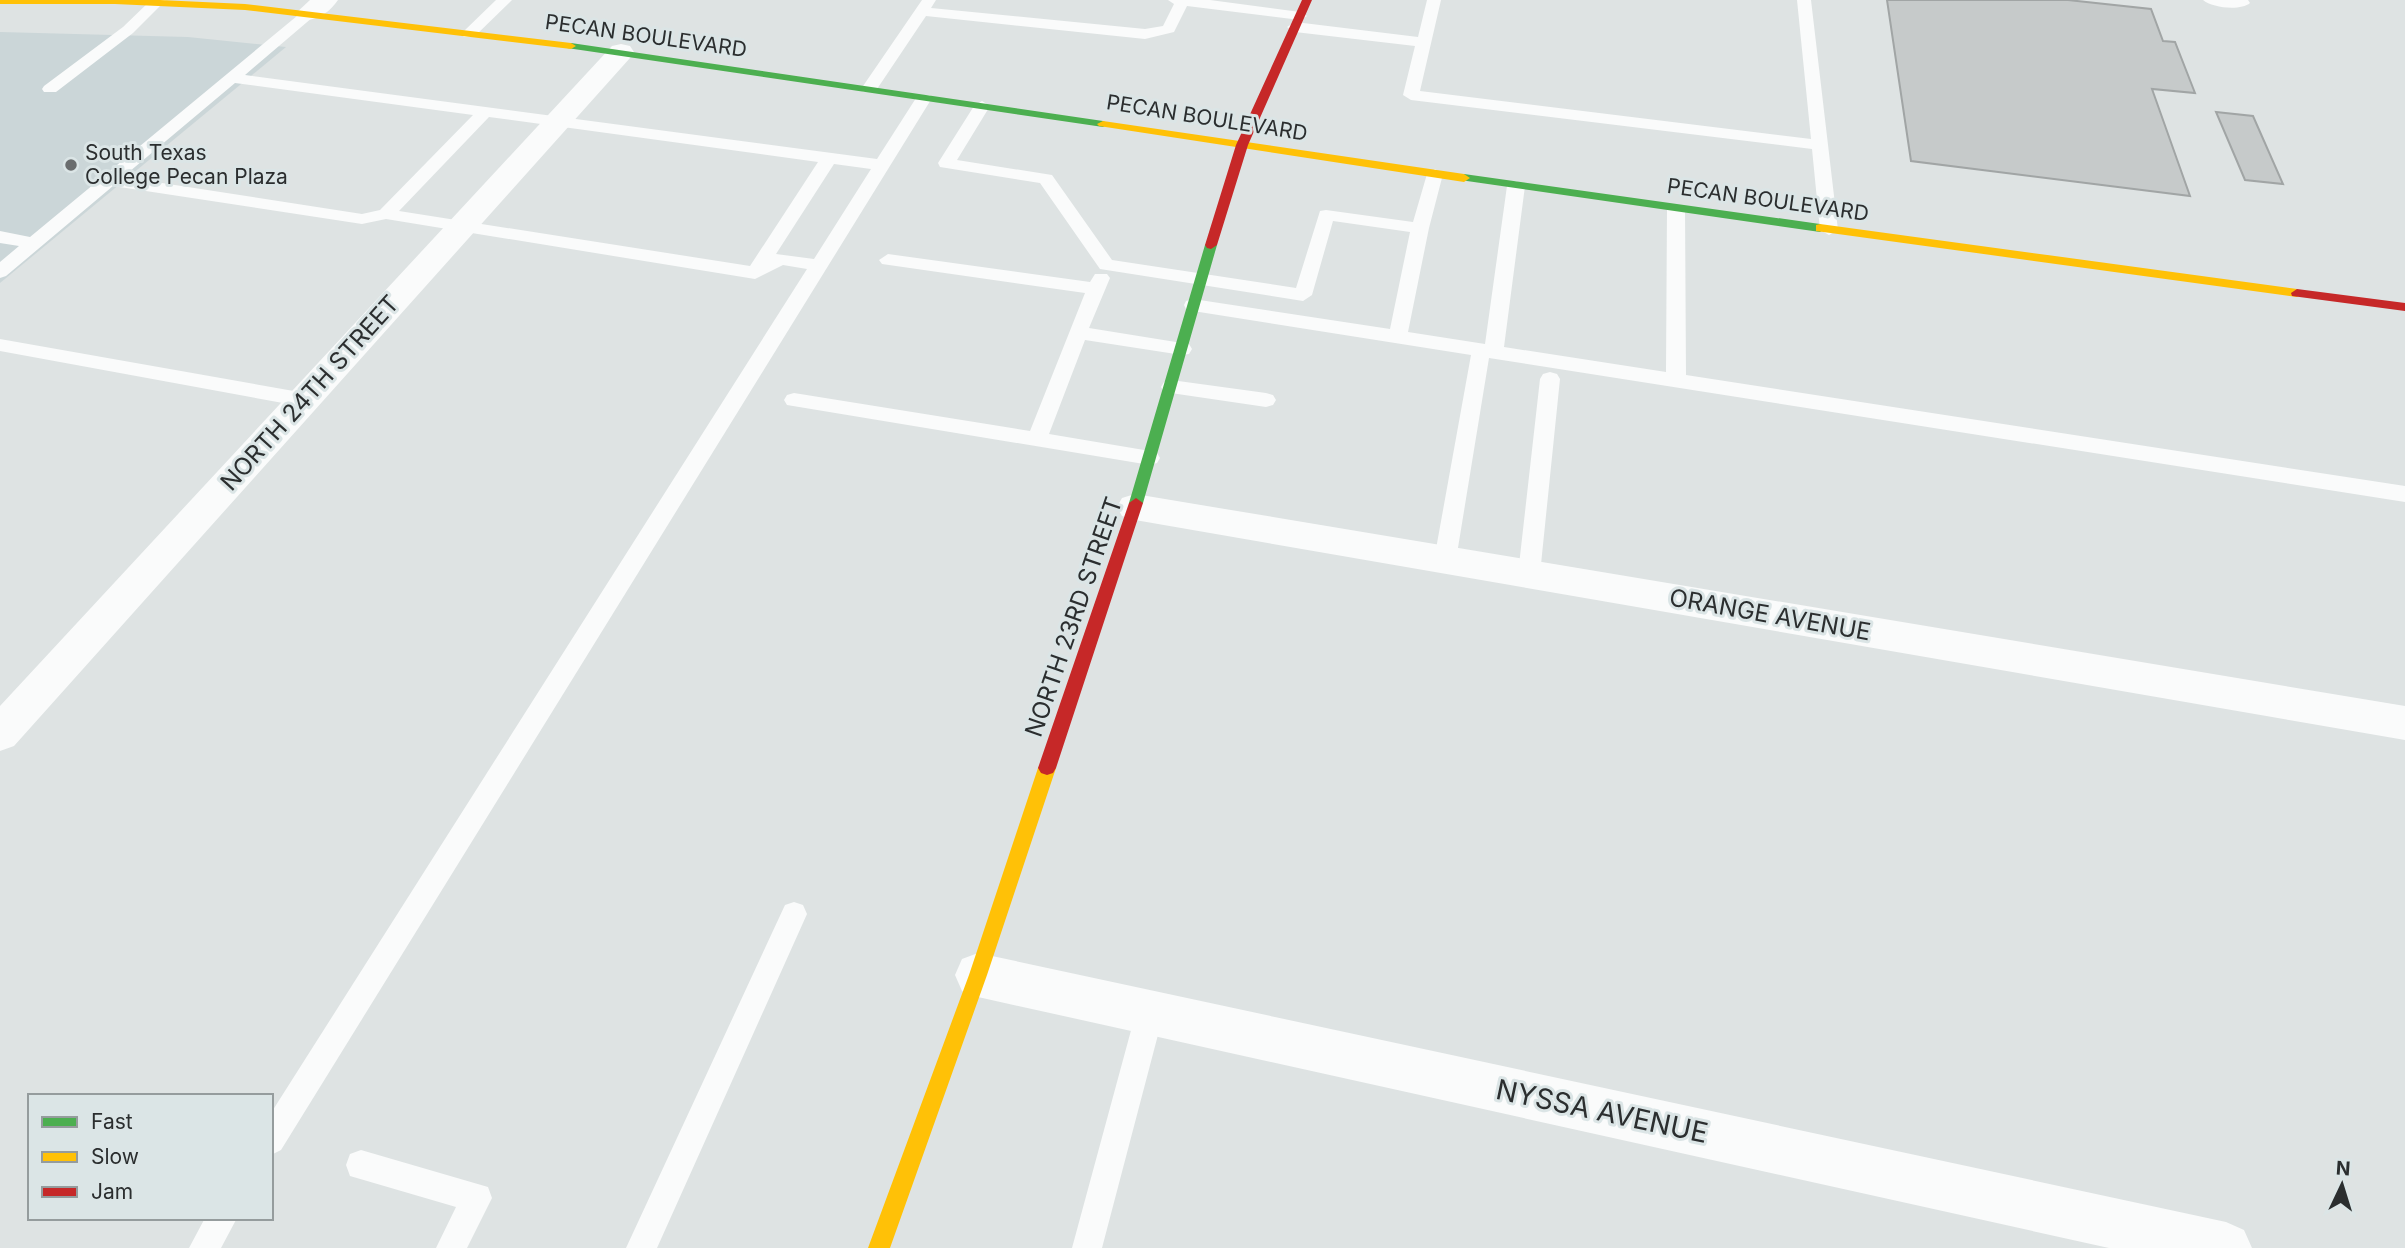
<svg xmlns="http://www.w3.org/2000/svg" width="2405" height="1248" viewBox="0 0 2405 1248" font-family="Inter,sans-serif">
  <rect width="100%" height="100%" fill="#dee3e3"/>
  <path fill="#cbd6d8" d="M0,32L188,37L286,47L0,283Z"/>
  <path fill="#c6caca" stroke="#a1a5a5" stroke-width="2" d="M1887,0H2068L2151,9L2163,41L2175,42L2195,93L2152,89L2190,196L1911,161Z
    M2216,112L2253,116L2283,184L2245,180Z"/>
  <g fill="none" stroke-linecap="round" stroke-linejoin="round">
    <path fill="#fafbfb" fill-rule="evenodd" d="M151,0H166L133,33L56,92H44L42,89L44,86L123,27Z
      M496,0H512L474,37H464L461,34L464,31Z
      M922,0H936L931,8L1145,29L1163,26L1174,4L1168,0H1210L1300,12L1307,16L1300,20L1187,6L1174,32L1145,39L926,16L875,92H863L861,89Z
      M1427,0H1441L1420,91L1811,139L1797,0H1811L1838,230L1829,235L1820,230L1812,149L1411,100L1403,95L1415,46L1295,32L1287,27L1295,22L1418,37Z
      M2203,0H2248L2250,3C2241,11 2212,8 2203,0Z
      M308,10L315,14L313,17L245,75L877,159L918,95H930L932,98L281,1150L271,1155V1113L807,269L783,265L755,279L386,219L362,224L113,186L6,276L0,278V262L19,246L0,243V231L30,237L303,11ZM235,83L473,115L380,210L362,214L123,177ZM489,117L818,162L750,266L399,211ZM834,164L871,169L814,259L776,254Z
      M982,101L990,106L957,160L1052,175L1112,260L1296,288L1320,211L1326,210L1413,222L1427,174L1435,169L1443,174L1429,228L1408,332L1485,344L1507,186L1516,181L1525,186L1504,347L1666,372L1667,209L1676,204L1685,209L1686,375L2405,486V502L1489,358L1456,560L1453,566L1445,568L1437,566L1434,560L1471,355L1193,311L1186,309L1184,305L1186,301L1193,299L1390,329L1410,232L1333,221L1312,295L1303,301L1100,269L1040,183L940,167L938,163L974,106Z
      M888,254L1090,282L1095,274H1107L1110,278L1089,328L1182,343L1189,344L1192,349L1189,354L1182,355L1085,340L1049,434L1150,451L1157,453L1160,458L1157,463L1150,465L787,405L784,400L787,395L794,393L1030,431L1085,293L882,264L879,260Z
      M0,339L305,393L312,395L315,400L312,405L305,407L0,351Z
      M1550,372L1557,374L1560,379L1540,574L1537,580L1529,583L1521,580L1518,574L1540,379L1543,374Z
      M1171,380L1266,393L1273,395L1276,400L1273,405L1266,407L1164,392L1161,387L1164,382Z
      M794,902L803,905L807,914L657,1248H626L785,905Z
      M1150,998L1160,1002L1164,1012L1102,1248H1072L1136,1012L1140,1002Z
      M361,1150L488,1187L492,1198L467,1248H436L456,1207L350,1176L346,1165L350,1154Z
      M205,1218H237L221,1248H189Z"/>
    <path fill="#fafbfb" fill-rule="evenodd" d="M310,0H338C329,13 315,23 299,19L295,14Z
      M621,44L630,46L634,52L630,58L14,746L0,751V706L612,46Z
      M1135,494L2405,706V740L1135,520L1122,516L1117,507L1122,498Z
      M978,953L2226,1222L2244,1230L2252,1248H2109L978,997L962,991L955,975L962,959Z"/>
    <path fill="#4caf50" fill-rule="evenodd" d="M571,43L1103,121L1109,124L1103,127L567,48L566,46Z
      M1464,174L1820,224L1826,228L1820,232L1460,180V176Z
      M1211,241L1217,245L1143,503L1136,508L1129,503L1205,245Z"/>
    <path fill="#ffc107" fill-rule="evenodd" d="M0,0H160L245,4L571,43L576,46L571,49L245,10L115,4H0Z
      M1103,121L1464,174L1470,178L1464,182L1099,126L1097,124Z
      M1820,224L2297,289L2303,293L2297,297L1816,231V225Z
      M1047,761L1053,763L1056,768L987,975L890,1248H868L969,975L1038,768L1041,763Z"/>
    <path fill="#c62828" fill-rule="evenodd" d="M1302,0H1312L1248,145L1217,245L1211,249L1207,248L1205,245L1236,145Z
      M2297,289L2405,303V311L2292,296L2291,293Z
      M1136,498L1143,503L1056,768L1053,773L1047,775L1041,773L1038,768L1129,503Z"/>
  </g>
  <circle fill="#6a6d6e" stroke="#dbe5e6" stroke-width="2.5" cx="71" cy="165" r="7"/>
  <g text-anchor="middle" stroke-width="6" stroke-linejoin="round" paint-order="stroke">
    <g font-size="21" fill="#2b2e2f" stroke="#dbe5e6">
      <text transform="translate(646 36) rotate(8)" y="7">PECAN BOULEVARD</text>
      <text transform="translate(1207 118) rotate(9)" y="7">PECAN BOULEVARD</text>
      <text transform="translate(1768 200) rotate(8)" y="7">PECAN BOULEVARD</text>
    </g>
    <g font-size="21" fill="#2b2e2f" stroke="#dbe5e6" text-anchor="start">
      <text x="85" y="160">South Texas<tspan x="85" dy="24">College Pecan Plaza</tspan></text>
    </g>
    <g font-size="24" fill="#2b2e2f" stroke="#dbe5e6">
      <text transform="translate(310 393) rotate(-48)" y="8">NORTH 24TH STREET</text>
      <text transform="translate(1770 615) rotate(10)" y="8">ORANGE AVENUE</text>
      <text transform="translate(1074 617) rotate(-71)" y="8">NORTH 23RD STREET</text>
    </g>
    <g font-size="28" fill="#2b2e2f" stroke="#dbe5e6">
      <text transform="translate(1602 1111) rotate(12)" y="10">NYSSA AVENUE</text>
    </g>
  </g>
  <rect x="28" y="1094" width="245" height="126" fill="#dbe5e6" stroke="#959c9d" stroke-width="2"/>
  <rect x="42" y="1117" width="35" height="10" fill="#4caf50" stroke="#959c9d" stroke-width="2"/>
  <text x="91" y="1129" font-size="21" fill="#2b2e2f">Fast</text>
  <rect x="42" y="1152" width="35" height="10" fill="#ffc107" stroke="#959c9d" stroke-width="2"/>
  <text x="91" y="1164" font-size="21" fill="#2b2e2f">Slow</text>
  <rect x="42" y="1187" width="35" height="10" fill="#c62828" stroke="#959c9d" stroke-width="2"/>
  <text x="91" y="1199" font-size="21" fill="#2b2e2f">Jam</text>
  <g transform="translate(2342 1185) rotate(4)" stroke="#dbe5e6" stroke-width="5" paint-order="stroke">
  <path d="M0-5L12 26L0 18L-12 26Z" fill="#2b2e2f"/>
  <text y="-10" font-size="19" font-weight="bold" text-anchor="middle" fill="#2b2e2f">N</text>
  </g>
</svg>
